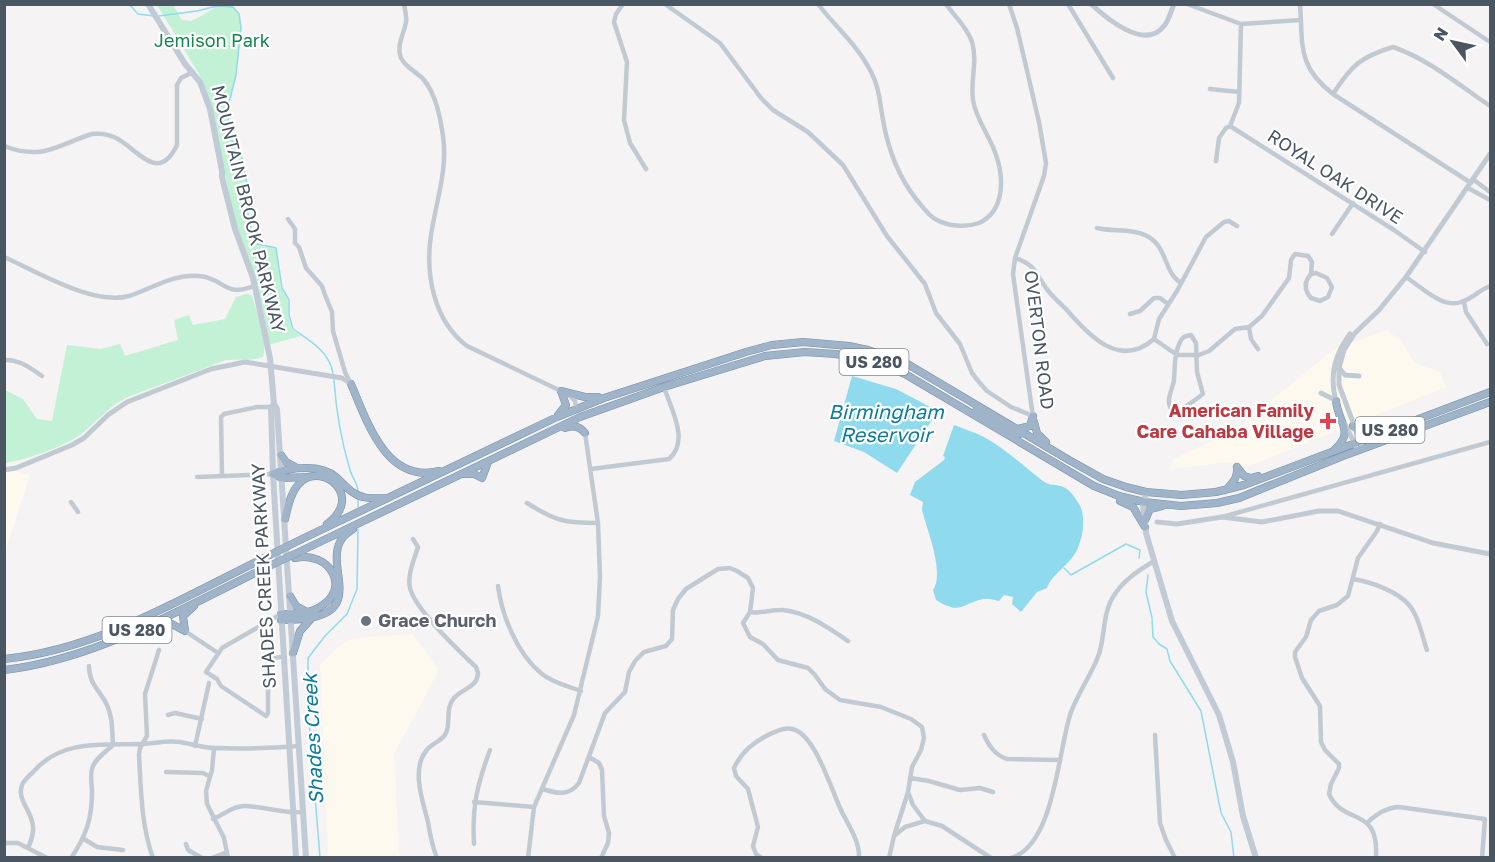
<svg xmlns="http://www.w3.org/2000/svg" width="1495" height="862" viewBox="0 0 1495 862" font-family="'Golos Text',sans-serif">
  <rect width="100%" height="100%" fill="#f5f3f3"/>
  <path fill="#fdf9ef" d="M1387,330L1401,341L1415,363L1440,372L1446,387L1257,463L1235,469L1231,462L1171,469L1173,459L1233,432L1334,349Z
    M5,468L30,475L5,552Z
    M413,634L438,668L437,674L394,754L399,853L401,857H328L320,665L339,646L354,638Z"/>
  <path fill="#c3f1d5" d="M157,5H173L182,20L191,21L203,15L217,6L233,7L239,14L241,27L236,75L228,107L229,137L240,149L248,188L246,203L249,225L257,245L276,249L281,288L288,300V315L292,330L301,336L268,345L265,319L236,225L211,109L199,74Z
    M247,294L252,295C256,311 268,342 263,357C254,361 238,359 226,360L128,397C108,406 97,422 80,435C66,446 22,461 5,463V390L23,399L37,419L52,421L67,345L101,349L120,344L125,356L178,340L174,320L189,315L193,325L225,319L236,297Z"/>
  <path fill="#90daee" d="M852,376L896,389L938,411L897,473L864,452L834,441Z
    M954,425C964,429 974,432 984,437C1006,449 1024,467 1043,481C1049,486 1054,484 1060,486C1067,487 1074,495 1077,501C1086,512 1084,532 1079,545C1073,564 1051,574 1047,588L1037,592L1021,612L1012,604L1013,597L1004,595L999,601C994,600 988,598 984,599C961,603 962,616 936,600L933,590C945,573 927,530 922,510L923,502L910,495L915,482L944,460L945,457L943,456Z"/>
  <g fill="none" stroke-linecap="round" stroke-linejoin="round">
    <path stroke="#90daee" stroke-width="1.5" d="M129,4L138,14L154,16
      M159,16L197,11L217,6L233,7L239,14L241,27L236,75L228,107L229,137L240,149L248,188L246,203L250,225L257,244L276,248L282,288L289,300V315L293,329C310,341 329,351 333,373
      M334,380C336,410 341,440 350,470C352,478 358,483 358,492
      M358,499V507
      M1064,568L1071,575L1126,544L1140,550L1139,558
      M1148,575L1146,592L1152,618L1153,637L1159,644L1167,649L1170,661L1201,711L1221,813L1231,832L1234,858
      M320,858L308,708V658L325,636L347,614L357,589L358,529"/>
    <defs>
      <path id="trunk" d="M351,384C367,421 386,484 439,471
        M561,391L585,397H598
        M976,411L1010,431L1020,434L1019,430
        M558,415L566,405L561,391
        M1034,422L1037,433L1046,442
        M1353,426L1365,434L1374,432
        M565,428C574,425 579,426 585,433
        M1018,429L1030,426L1033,416
        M1335,449C1355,432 1338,422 1336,401
        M281,455L286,462L297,468
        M1237,467L1244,476L1251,478L1258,476
        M273,474C291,467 321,464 336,477C345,485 351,494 363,497C370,499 379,498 387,498
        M273,474L282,478L309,477
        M464,474H474L482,478L488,462
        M1226,490C1233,482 1238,478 1237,467
        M1120,501L1133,507L1145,527
        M285,519C288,506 291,490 302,481C324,463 364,497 327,524
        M1145,520L1150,509L1162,506
        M302,539L557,417L604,398L746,352L772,345L803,342L849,346L868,350L904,362L1069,460L1103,479L1126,487L1146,492L1182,495L1216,492L1244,485L1490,392
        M301,551L580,417L664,387L765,356L805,352L836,354L874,362L905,374L1094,486L1119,496L1144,502L1181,506L1217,503L1239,498L1343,456L1490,402
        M290,596L296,606L307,612
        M281,614C293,614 307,614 318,608C353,590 330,550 295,558
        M281,620C292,620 304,620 314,617C360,607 327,567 340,542C342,536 348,533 353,529
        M157,623L168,622L185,631
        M185,631L183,616L194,606
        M293,653L300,631L311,619
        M4,659C97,650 180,599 262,559
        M4,670C97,659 181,609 263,569"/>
    </defs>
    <use href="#trunk" stroke="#7690ad" stroke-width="8"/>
    <path stroke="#c1cad2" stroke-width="4.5" d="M404,4C405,10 407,17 406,22C404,34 396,46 401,58C406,68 417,72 424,80C436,95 440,116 443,136C448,169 436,202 431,235C425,275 434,321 467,346L561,391
      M623,4L616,14L614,22L627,62L624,120L630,143L646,169
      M665,4L720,43L761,98L773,110L808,132L843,165L887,236L925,284L936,313L960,344L972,373L979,382L987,391L1011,407L1033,416
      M818,4C837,29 860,47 873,76C880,90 880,105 883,120C888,149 898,176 916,199C921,205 928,215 935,219C947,226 965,228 979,223C1005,211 1004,178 996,155C990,136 976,120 973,100C970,80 978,62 972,42C967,27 955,17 946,4
      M1009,4L1017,28L1039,122L1046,163L1044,176L1015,258L1013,274L1033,417
      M1068,4L1113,78
      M1187,4L1241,24L1301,20
      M1300,4C1303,46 1297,66 1333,94L1471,183
      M1433,4L1490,42
      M1210,89L1239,92
      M1333,94C1351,66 1360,57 1393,47C1428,59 1459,85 1490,106
      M1230,126L1394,230L1425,252
      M4,146C43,161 57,145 92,134C100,133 108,134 116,138C137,148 158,185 177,145V85L181,78L193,72
      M1216,161L1219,138L1226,128L1230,126L1239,103L1241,24
      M1474,180L1490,192
      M1468,188L1490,200
      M288,219L295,229V243L299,247L306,268L322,286L325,295L332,312L333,331L345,372L351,384
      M1097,228C1113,232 1129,228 1145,235C1168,245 1163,272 1181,283
      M1332,234L1353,203
      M4,257C38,272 93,306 129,296C151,289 175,273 199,276C225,278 223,298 254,286
      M1015,258C1037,264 1037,278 1050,293C1055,299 1061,304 1066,309C1089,336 1120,369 1154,339L1159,319L1177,291L1206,237L1224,222L1229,221L1237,226
      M1316,273L1327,278L1332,287L1328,297L1320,301L1311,298C1304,290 1304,282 1311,274Z
      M1406,277C1421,287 1443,309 1461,302C1472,299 1479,290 1490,286
      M1464,302L1466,312L1487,344
      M1130,314L1140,311L1154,298H1160L1168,304
      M1249,327L1251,339L1258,349
      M1191,335L1196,343L1197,372L1203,394C1197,398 1171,422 1169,403C1168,396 1173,387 1174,380C1175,367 1174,354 1180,342C1182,337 1185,336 1191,335Z
      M1154,339L1177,355H1199L1209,351L1235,329L1249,327L1262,316L1289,278L1291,260L1295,254L1308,256L1312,262L1311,274
      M4,360C19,359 30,368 42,376
      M569,395L575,401L576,409
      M591,469L669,459C690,441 671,409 664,387
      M222,476L221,417L224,414L257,407H271
      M197,477L273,474
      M71,502L78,512
      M527,503C555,521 565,523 598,523
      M1222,517L1490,442
      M413,539L418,547C414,560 407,575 410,588C415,609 460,652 476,667L478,673C477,688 463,688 454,698C445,708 451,722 446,733C442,742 431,743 426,751C411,770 423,802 428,822C430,835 432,846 437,858
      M1353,579C1371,582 1397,591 1409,605C1419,617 1422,636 1427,650
      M498,586C502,616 517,654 542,674C553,683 568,686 581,691
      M750,612C761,614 772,609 783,610C806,612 829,628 848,641
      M281,614L222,648L206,672L217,679L221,686L266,716L268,713V665C271,658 276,657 283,657
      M185,631L218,653
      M89,666C89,682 97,688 105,701C113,715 112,730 113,745
      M168,715L175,713L202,719
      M984,735C989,746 995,755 1007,759L1059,760
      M1155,735L1160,823L1166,840L1175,858
      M195,746L209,683
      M214,749L212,770L206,791L207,804L224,838L228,858
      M589,757L599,763L602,770L604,816L609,833L608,843L601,858
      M166,772L203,773L209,776
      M910,778L929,781L960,790L980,788L993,792
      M543,789C558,794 569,796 579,783L605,713L625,692L629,672L635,661L644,652L666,646L672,639L673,610L678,599L686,589L718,569L730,568L737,571L748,578L753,588L750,612L743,623L750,637L763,644L778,660L808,668L815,675L825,689L840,700L881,707L911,719L922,727L924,738L921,750L912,767L908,792L894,836
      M908,792L913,805L925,821
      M474,802L534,807
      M213,819C224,815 232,806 244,806C264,806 283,814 303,812
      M1368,822C1378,813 1386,808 1399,807L1485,819L1482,858
      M84,839L97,847L123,850
      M4,843H18L47,858
      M186,844L188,850L202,858
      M474,844C472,806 477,785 490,750
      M28,848C31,841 34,834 33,826C32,811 15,798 23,783C26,778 32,773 36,769C63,740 102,745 139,744C153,744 166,740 180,742C192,744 204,748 216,748C243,749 271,748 299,746
      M71,858C86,836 92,819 92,792C92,785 90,776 92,769C94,759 107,751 113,745
      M153,858C141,825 141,789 139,755L140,748L147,736L145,694L159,650
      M212,858L227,852
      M528,858L534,807L574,715L598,616L600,577L598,523L585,433
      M762,858L756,854L753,846L758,827L748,789L736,776L734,768C742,751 754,742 770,734C777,731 785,727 792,729C815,733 832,792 841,810C848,825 860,841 859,858
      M889,858L894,836L905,827L925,821L942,826L991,858
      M1011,858C1055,845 1058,749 1071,712C1079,691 1092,674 1099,654C1105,635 1103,613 1113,597C1123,580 1138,571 1154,561
      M1376,858C1379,804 1344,827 1329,794L1331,784L1339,768V764L1325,750L1321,742L1320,706L1302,678L1295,657V652L1306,637L1311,620L1319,611L1337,605L1348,596L1358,558L1377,531L1380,524"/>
    <path stroke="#c1cad2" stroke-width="5" d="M1091,4C1106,18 1145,51 1164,26C1169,20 1171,11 1174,4
      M1340,369L1345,375L1359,376
      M1321,393L1335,400
      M1337,404C1329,379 1334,355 1350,334
      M1345,424L1358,451
      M1363,449L1339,385V368L1344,350L1355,333L1379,310L1406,277L1490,154
      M4,470L16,468L72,445L84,438L108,415L127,402L211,369L245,362L342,378L351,384
      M1157,522L1177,524L1222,517L1262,522L1319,511H1338L1433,543L1490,554"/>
    <path stroke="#c1cbd6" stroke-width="6" d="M148,4L185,64L200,82L210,109L222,171V177L235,229L253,278L270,358L274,404L277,409L306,858
      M274,404L271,407L273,474L296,858
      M1146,492L1143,505L1146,533L1172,621L1219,715L1233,762L1243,816L1256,858"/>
    <use href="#trunk" stroke="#9fb4c9" stroke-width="7"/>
    <defs>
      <path id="trunk-bridge" d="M262,559L302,539
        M263,569L301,551"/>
    </defs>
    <use href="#trunk-bridge" stroke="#7690ad" stroke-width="8" stroke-linecap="butt"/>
    <use href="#trunk-bridge" stroke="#9fb4c9" stroke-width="7"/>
  </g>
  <path fill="#e0444e" stroke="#fff" stroke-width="2" d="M1325 412h6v6h6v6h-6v6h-6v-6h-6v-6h6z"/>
  <circle fill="#6b7280" stroke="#fff" stroke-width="2" cx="366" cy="621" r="6"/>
  <g text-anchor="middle" stroke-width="4.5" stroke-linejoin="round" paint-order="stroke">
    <g fill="#fff" stroke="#808990" stroke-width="1.5">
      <rect x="839.5" y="349" width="69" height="26" rx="4.5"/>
      <rect x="1355.5" y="417" width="69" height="26" rx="4.5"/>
      <rect x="102.5" y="617" width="69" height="26" rx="4.5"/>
    </g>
    <g font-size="16" font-weight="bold" fill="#4a5661">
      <text x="874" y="368">US 280</text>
      <text x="1390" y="436">US 280</text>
      <text x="137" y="636">US 280</text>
    </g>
    <g font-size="18" fill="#17864f" stroke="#fff">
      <text x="212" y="47">Jemison Park</text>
    </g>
    <g font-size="18" fill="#4a5661" stroke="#fff">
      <text transform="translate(1335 177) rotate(33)" y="6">ROYAL OAK DRIVE</text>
      <text transform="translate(248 209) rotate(76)" y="6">MOUNTAIN BROOK PARKWAY</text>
      <text transform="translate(1039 340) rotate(83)" y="6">OVERTON ROAD</text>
      <text transform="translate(264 576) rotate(-93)" y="6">SHADES CREEK PARKWAY</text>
    </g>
    <g font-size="18" font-weight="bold" fill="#be3a42" stroke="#fff" text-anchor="end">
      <text x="1314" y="417">American Family<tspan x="1314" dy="21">Care Cahaba Village</tspan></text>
    </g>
    <g font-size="18" font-weight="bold" fill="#5b616d" stroke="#fff" text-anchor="start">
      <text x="378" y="627">Grace Church</text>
    </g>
    <g font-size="20" font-style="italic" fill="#0c7c9b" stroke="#fff">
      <text x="886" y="419">Birmingham<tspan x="886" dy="23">Reservoir</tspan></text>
      <text transform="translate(313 739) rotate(-93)" y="7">Shades Creek</text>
    </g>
  </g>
  <rect width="1495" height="862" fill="none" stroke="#4a5661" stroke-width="12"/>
  <g transform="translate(1453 42) rotate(303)" stroke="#ffffff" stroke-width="4.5" paint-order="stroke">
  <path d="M0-4.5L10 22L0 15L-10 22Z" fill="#4a5661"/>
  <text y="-9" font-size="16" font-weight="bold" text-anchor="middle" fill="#4a5661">N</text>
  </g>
</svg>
